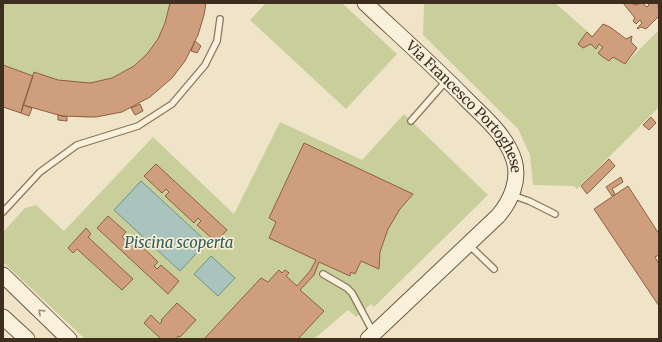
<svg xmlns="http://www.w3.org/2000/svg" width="662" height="342" viewBox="0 0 662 342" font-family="Merriweather,serif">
  <rect width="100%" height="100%" fill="#f0e4c8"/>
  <path fill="#c9cf9b" d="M3,3H204C199,54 161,102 110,114C103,115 96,118 89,118C60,117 31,107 3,98Z
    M266,3H342L397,54L346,109L250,20Z
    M424,3H555L625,64L659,30V107L577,189L574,186L533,185L530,155L518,129L423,35Z
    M404,114L488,195L374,307L371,304L356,317L348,310L314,339H85L3,262V232L25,208L36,205L64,231L153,137L234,214L280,122L362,160Z"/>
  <path fill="#a9c4bc" stroke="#6f938a" d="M141,181L207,242L180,271L114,210Z
    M211,256L235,278L218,296L194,274Z"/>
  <path fill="#cf9f7d" stroke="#8d5f41" d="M170,3H206L204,15L198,35L185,61L172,78L150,97L122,112L96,117L62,116L23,105L34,72L58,80L90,83L112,78L134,66L147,54L158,39L165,23Z
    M623,3H632L634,5L642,3L647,7L649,5L648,3H658L659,16L646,29L641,27L638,29L637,28L642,23L640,20L636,24L633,21L635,18Z
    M603,24L610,27L626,39L632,36L631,42L637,48L625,64L613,57L609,61L603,57L598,53L603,47L599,44L596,49L591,44L583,48L578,44L587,32L592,37Z
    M195,41L201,46L197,53L191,51Z
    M3,65L33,76L21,113L3,107Z
    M140,104L143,111L135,115L131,108Z
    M23,105L32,108L29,116L21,113Z
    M58,115L67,117V121L58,120Z
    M651,117L656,123L649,130L643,125Z
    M304,143L413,194L400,209L388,229L380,252L379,269L361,261L355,274L351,272L350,276L319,262L314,275L300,290L324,311L298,339H204L261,278L268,282L279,270L282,273L285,270L289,273L286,276L297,286L310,271L316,260L269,238L276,222L269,218Z
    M609,159L615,166L587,194L581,186Z
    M156,164L227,230L216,242L197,225L201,221L198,218L194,223L165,196L169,192L166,189L162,193L144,176Z
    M621,177L623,182L612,189L615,194L612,196L606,187Z
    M628,186L659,234V255L655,257L659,264V306L594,209Z
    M108,216L126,232L122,237L125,240L130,235L158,262L154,266L157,269L161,265L179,281L168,294L97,228Z
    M86,228L91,234L88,237L133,279L122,290L77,249L73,253L68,248Z
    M177,303L196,320L180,337L178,336L176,339H161L144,323L151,315L160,324L162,321L161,320Z"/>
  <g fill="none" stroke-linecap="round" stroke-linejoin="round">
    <defs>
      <path id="lane" d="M411,121L447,80
        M512,195L529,201L555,214
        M3,212L40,172L77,145L138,126L172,104L205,65L217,41L220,19
        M469,245L494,269
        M323,274L347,288L352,293L373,332"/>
      <g id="secondary">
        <path id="s1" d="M365,3C399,35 434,66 467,100C484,117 506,135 514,160C520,180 511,201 498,216L368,339"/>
        <path d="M3,275L69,339"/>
        <path d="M3,317L27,339"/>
      </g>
    </defs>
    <use href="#lane" stroke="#8d765c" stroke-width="8"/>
    <use href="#secondary" stroke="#6f573f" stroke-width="17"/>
    <use href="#lane" stroke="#faf1dc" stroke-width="5.5"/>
    <use href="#secondary" stroke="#faf1dc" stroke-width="15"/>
  </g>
  <defs><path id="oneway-chevron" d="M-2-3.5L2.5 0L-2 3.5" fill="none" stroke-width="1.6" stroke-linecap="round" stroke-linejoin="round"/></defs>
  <use stroke="#9c907e" href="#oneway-chevron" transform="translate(41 312) rotate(-136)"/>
  <g text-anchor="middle" stroke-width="3.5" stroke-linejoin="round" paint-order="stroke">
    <g font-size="14" fill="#3d2e20" stroke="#f7eed8">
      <text dy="5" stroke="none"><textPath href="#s1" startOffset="145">Via Francesco Portoghese</textPath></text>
    </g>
    <g font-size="15" font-style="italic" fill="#2f5d5a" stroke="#f7eed8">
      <text x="179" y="248">Piscina scoperta</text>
    </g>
  </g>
  <rect width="662" height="342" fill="none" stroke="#3d2e20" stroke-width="8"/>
</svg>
